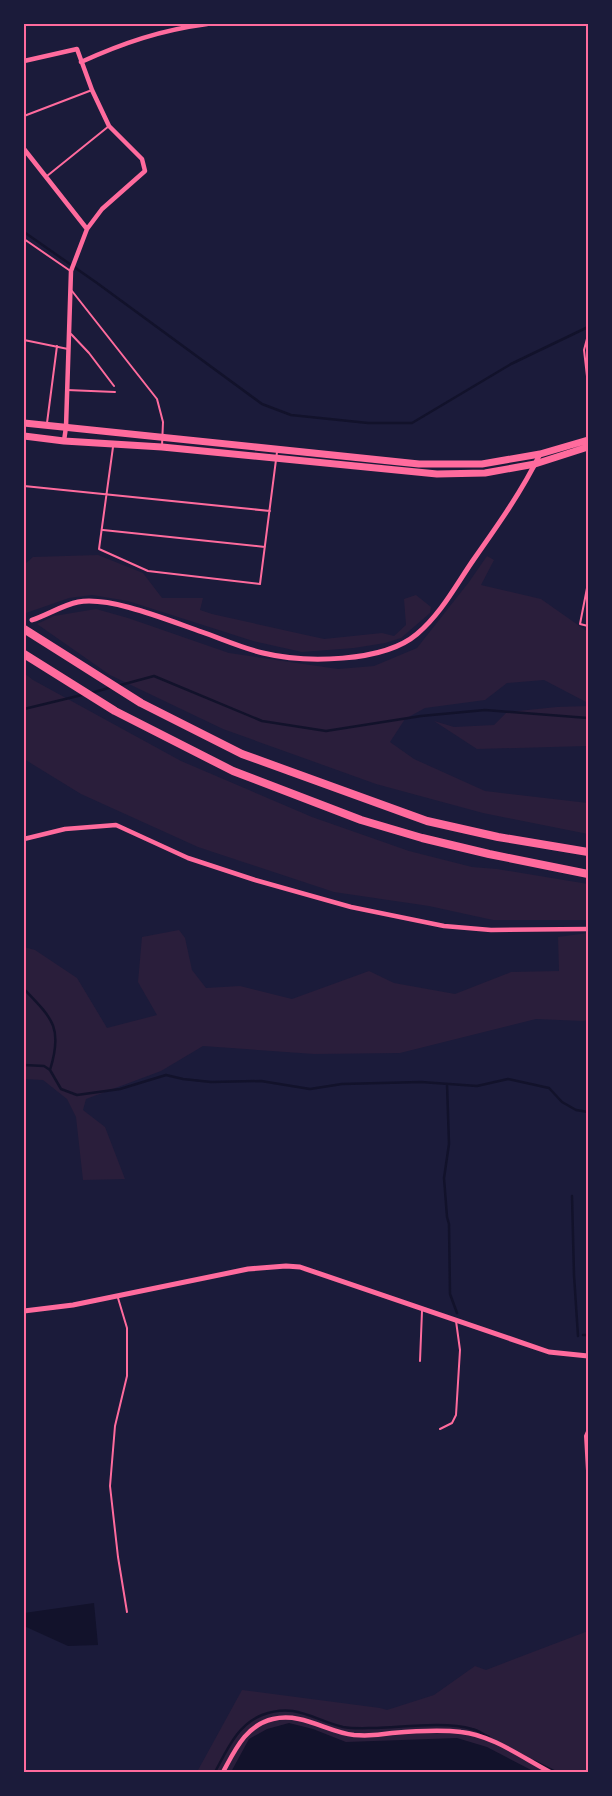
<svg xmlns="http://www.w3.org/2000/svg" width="612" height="1796" viewBox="0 0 612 1796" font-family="Jost,sans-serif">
  <rect width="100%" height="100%" fill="#1b1b3a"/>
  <path fill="#2a1e3b" d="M98,555L143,573L162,598H203L200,610L212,614L324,639L382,633L394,636L406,625L404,599L416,595L431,607L430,613L401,638L385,643L354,648L302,652L253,641L128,601L92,595L69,598L26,613L24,612V561L26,563L33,557Z
    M487,556L494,560L481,585L541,599L588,632V703L544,680L507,683L485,700L425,708L405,719L390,742L414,759L485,791L588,803V834L483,813L376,784L223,729L110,675L37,624L54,616L96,609L128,618L229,653L338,669L374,666L417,648L469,582Z
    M24,673L33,680L181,761L312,817L409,851L472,867L497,869L588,884V920H493L429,906L334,892L198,847L81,794L24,759Z
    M588,706V746H587L477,749L434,721L454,727L494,725L507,712L557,707Z
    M179,930L185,938L192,970L206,988L240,986L292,999L369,971L394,983L455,994L511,972L559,971L558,937L588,933V1020L583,1021L536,1019L400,1053L314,1054L203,1046L161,1071L86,1099L83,1110L105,1127L125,1179L83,1180L76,1117L67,1099L43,1080L24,1079V947L35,950L77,978L107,1028L157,1015L138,982L142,937Z
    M588,1631V1772H197L242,1690L380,1708L387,1710L434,1695L475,1666L486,1670Z"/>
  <path fill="#12122b" d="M94,1603L98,1645L68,1646L24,1626V1613Z
    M289,1723L313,1729L346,1742L457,1738L487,1747L535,1772H231L249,1739L267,1729Z"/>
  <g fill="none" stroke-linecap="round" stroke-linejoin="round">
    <path stroke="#12122b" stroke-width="2.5" d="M24,232L97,283L262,404L291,415L368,423H412L511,364L588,327
      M117,686L154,676L262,721L326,731L421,716L485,710L588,718
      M91,693L112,687
      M24,709L86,694
      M24,989C53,1019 63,1028 50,1070
      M24,1065L44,1066L50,1070L61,1089L77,1095L120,1089L166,1075L183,1079L211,1082L261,1081L310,1089L342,1084L421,1082L477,1086L508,1079L549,1088L562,1102L576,1110L588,1112
      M447,1084L449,1144L444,1178L447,1217L449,1224L450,1294L457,1313
      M572,1196L574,1275L578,1336
      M583,1335H588
      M534,1761L556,1772
      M215,1772C227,1750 237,1725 262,1715C296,1702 313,1720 343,1727C354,1729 366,1728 377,1728C404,1727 446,1721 472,1729C478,1730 484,1735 489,1737"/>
    <path stroke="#ff6b9d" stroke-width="2" d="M24,116L92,90
      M47,176L109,126
      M24,239L69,270
      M72,291L157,399L163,422L162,446
      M71,334L89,353L114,386
      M588,335L584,350L588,385
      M24,340L68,349
      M67,390L115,392
      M47,423L57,346
      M113,447L99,549L148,571L260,584L277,452
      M24,486L270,511
      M103,530L265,547
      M588,583L580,624L588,626
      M118,1298L127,1328V1376L115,1426L110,1486L118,1557L127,1612
      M420,1361L422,1311
      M440,1429L452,1423L456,1415L460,1350L456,1321
      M588,1429L585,1436L588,1488"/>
    <path stroke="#ff6b9d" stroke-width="4.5" d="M24,61L77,49L92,90L109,126L142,159L145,171L102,209L87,229L71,271L66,427L64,441
      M81,62C123,43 161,30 207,24
      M24,149L87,229
      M24,839L65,829L116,825L188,858L255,880L351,907L444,926L491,930L588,929
      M223,1772C235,1750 246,1725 273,1719C302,1712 327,1732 354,1735C366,1736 380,1735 392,1733C414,1731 439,1729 461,1732C492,1735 523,1758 550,1772"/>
    <path stroke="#ff6b9d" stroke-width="5" d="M32,620C47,615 63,605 78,602C111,596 170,621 202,632C222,639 242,648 263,653C304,663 383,663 417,634C441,614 456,585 474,559C498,525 522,491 540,454
      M24,1311L73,1305L248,1269L286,1266L300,1267L549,1352L588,1356"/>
    <path stroke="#ff6b9d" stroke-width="7" d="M24,423L419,464H482L540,454L588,440
      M24,436L64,441L162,447L437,474L485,473L535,464L588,447"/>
    <path stroke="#ff6b9d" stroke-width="8" d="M24,629L141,703L242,754L427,821L498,837L588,852
      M24,654L115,711L233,771L361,820L422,838L489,854L588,874"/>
  </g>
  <rect width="612" height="1796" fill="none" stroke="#1b1b3a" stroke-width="50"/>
  <rect x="25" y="25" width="562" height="1746" fill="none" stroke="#ff6b9d" stroke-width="2"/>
</svg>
